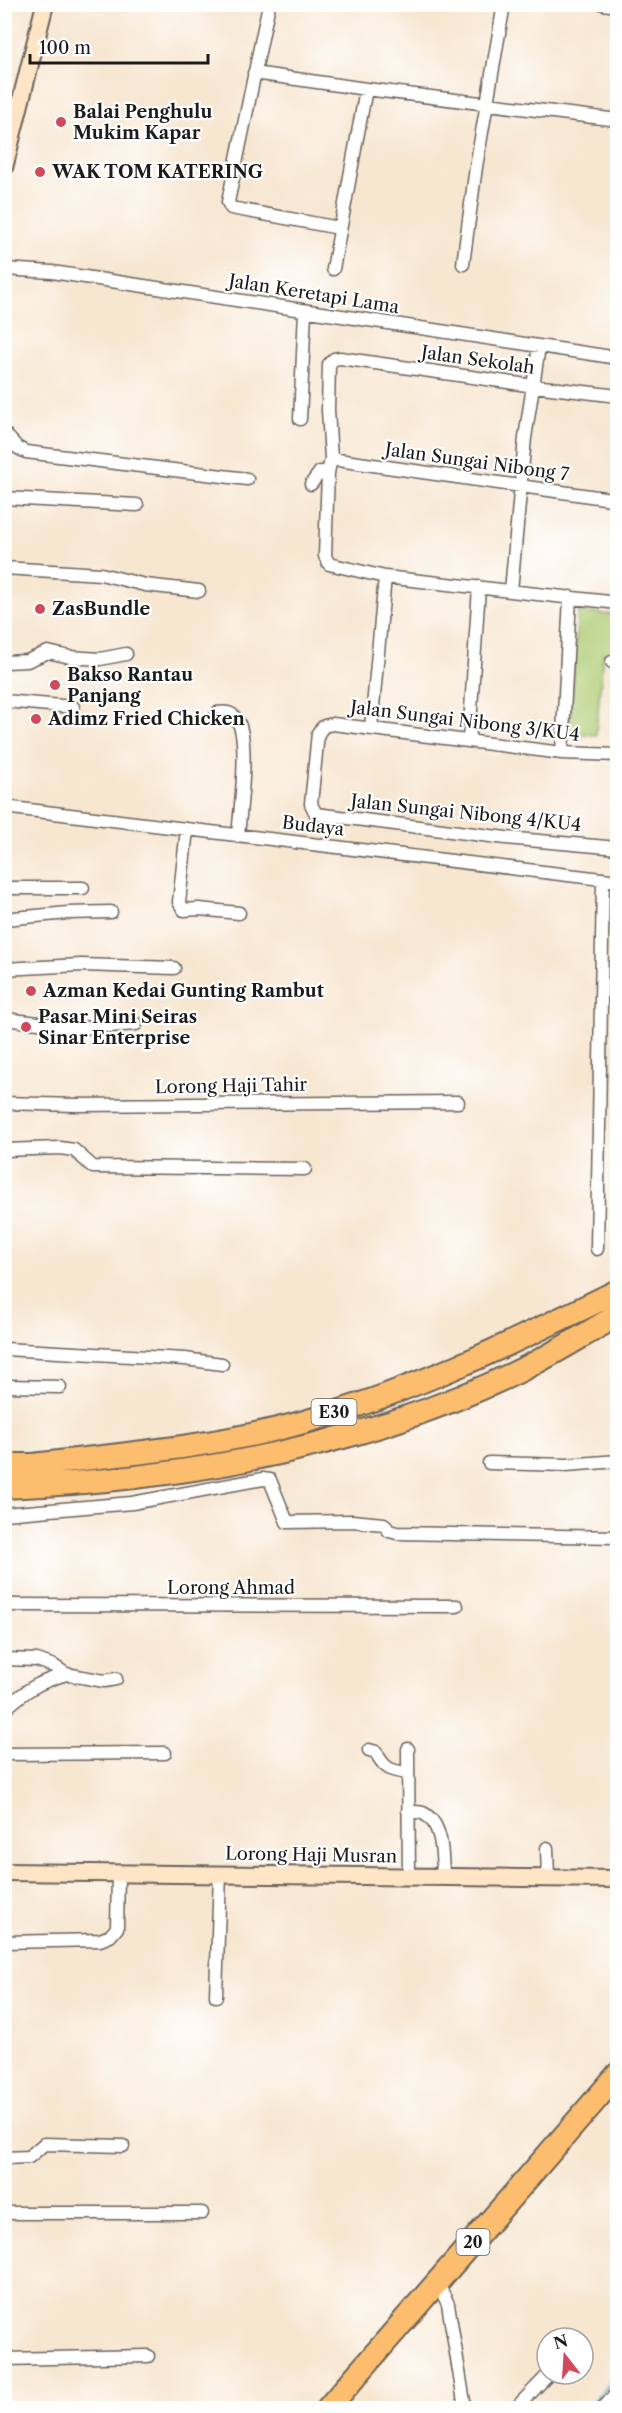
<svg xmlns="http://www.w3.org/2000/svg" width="622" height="2413" viewBox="0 0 622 2413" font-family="'Libre Caslon Text',serif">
  <rect width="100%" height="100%" fill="#fff"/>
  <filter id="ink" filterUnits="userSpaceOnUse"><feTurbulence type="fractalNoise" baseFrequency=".0167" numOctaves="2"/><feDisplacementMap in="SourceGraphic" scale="12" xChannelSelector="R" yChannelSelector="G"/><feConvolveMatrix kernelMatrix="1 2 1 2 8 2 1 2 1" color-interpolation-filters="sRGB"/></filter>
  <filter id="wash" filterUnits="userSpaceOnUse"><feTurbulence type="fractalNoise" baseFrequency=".008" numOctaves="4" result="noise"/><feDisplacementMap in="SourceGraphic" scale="24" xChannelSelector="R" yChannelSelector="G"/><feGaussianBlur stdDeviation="1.35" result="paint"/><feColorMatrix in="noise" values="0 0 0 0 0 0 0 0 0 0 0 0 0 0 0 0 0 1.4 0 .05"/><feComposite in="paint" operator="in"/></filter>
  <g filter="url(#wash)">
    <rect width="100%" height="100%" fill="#f7e6d0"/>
    <path fill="#adcb72" stroke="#647447" stroke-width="1.5" d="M578,612L617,615V654L603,653L596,735L569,733Z"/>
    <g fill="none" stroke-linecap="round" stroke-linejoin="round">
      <path stroke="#43b3bc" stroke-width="4" d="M588,2408L618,2375"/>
    </g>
  </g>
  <g filter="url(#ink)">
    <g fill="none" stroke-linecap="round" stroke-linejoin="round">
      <defs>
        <path id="street" d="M269,4L228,202L231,208L339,228
          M603,4L618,6
          M254,73L366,89L618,120
          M463,264L476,167L504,4
          M4,269L52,272L618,358
          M333,269L366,89
          M618,396L534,386L340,358L334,359L329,364L328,410L331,459L328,473L325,556L329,564L385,577L618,603
          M300,419L305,311
          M4,433L18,448L26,452L247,479
          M331,459L618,500
          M311,484L320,472L328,473
          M4,498L137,505
          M4,568L101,574L145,585L199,591
          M511,591L525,438L539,347
          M4,662L27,661L48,652L70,657L100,659L126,654
          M612,662L618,663
          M4,701L73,707
          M217,713C225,712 232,712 237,720C250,738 240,811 238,836
          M371,728L385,577
          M469,740L479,587
          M562,753L570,597
          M618,755L562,753L333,724L324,726L318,733L311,804L316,814L506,838L618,848
          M4,807L618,881
          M187,829L179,902L184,910L199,909L239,913
          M4,888H83
          M4,919L68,913L111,912
          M4,969L81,965L174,968
          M4,1019L82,1028L136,1024
          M4,1103L75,1105L458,1102
          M4,1150L60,1148L74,1150L93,1167L305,1169
          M597,1249L603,879
          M4,1349L185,1359L222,1364
          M4,1386L60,1387
          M489,1463L566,1465L618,1461
          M4,1514L132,1503L263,1479L270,1480L287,1522L352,1521L384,1524L389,1531L397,1533L618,1537
          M4,1605L457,1606
          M4,1659L37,1660L54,1666L66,1674L104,1681L116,1679
          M4,1710C27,1689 37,1683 66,1674
          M408,1749L409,1876
          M369,1750L376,1752C384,1769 391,1771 408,1773
          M4,1754L165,1753
          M408,1811C412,1812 419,1812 423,1813C444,1824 442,1857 443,1877
          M547,1848L548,1878
          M4,1942L100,1940L110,1936L117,1928L118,1873
          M216,1996L220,1873
          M4,2158L29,2157L44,2144L123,2146
          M4,2213H202
          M437,2282L448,2304L465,2408
          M4,2359L148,2356
          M516,2408L549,2374
          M603,2408L618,2392"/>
        <path id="secondary" d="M4,168L45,4
          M4,1872L618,1879"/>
        <path id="highway" d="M4,1465H31C122,1454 216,1447 304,1422C414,1391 516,1341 618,1291
          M4,1487C179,1480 361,1448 519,1371C553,1355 585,1334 618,1315
          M328,2408L618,2074"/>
      </defs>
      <use href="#street" stroke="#69635b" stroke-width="15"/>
      <use href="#secondary" stroke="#69635b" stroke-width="20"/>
      <use href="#highway" stroke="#69635b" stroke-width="26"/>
      <use href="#street" stroke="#fff" stroke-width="12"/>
      <use href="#secondary" stroke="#fee5c5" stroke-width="16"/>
      <use href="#highway" stroke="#fcbd6e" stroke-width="22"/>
    </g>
  </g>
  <g fill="#d1495b" stroke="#fff" stroke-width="2">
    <circle cx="61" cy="122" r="6"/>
    <circle cx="40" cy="172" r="6"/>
    <circle cx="40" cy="609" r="6"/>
    <circle cx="55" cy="685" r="6"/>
    <circle cx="36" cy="719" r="6"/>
    <circle cx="31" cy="991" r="6"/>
    <circle cx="26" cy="1027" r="6"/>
  </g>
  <g text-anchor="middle" stroke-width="4.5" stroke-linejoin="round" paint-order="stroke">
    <g fill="#fff" stroke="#606060" stroke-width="1.5">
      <rect x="311.5" y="1399" width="45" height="26" rx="4.5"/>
      <rect x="456.5" y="2229" width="33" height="26" rx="4.5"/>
    </g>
    <g font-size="16" font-weight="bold" fill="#1c1c1c">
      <text x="334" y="1418">E30</text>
      <text x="473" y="2248">20</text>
    </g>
    <g font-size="18" font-weight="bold" fill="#1c1c1c" stroke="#fff" text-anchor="start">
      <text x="73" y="118">Balai Penghulu<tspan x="73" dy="21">Mukim Kapar</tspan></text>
      <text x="52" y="178">WAK TOM KATERING</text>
      <text x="52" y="615">ZasBundle</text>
      <text x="67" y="681">Bakso Rantau<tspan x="67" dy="21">Panjang</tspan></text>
      <text x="48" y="725">Adimz Fried Chicken</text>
      <text x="43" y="997">Azman Kedai Gunting Rambut</text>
      <text x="38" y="1023">Pasar Mini Seiras<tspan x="38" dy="21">Sinar Enterprise</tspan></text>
    </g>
    <g font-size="18" fill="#1c1c1c" stroke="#fff">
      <text transform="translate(314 294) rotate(9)" y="6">Jalan Keretapi Lama</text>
      <text transform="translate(478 360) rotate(8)" y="6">Jalan Sekolah</text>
      <text transform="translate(477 462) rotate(8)" y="6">Jalan Sungai Nibong 7</text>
      <text transform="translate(465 721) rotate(7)" y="6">Jalan Sungai Nibong 3/KU4</text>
      <text transform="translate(466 813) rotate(6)" y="6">Jalan Sungai Nibong 4/KU4</text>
      <text transform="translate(313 826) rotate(7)" y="6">Budaya</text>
      <text transform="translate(231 1086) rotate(-1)" y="6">Lorong Haji Tahir</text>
      <text x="231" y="1594">Lorong Ahmad</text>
      <text transform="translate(311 1855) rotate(1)" y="6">Lorong Haji Musran</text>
    </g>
  </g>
  <rect width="622" height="2413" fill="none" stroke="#fff" stroke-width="24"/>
  <g transform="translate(565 2356) rotate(343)"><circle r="28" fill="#ffffff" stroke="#a4a4a4" stroke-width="1.5"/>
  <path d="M0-4.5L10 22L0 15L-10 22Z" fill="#d1495b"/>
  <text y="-9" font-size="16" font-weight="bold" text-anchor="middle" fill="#1c1c1c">N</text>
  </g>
  <path d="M30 54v9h178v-9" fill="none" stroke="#1c1c1c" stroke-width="3"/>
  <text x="39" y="54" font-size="18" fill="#1c1c1c" stroke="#ffffff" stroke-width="4.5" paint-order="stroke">100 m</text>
</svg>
